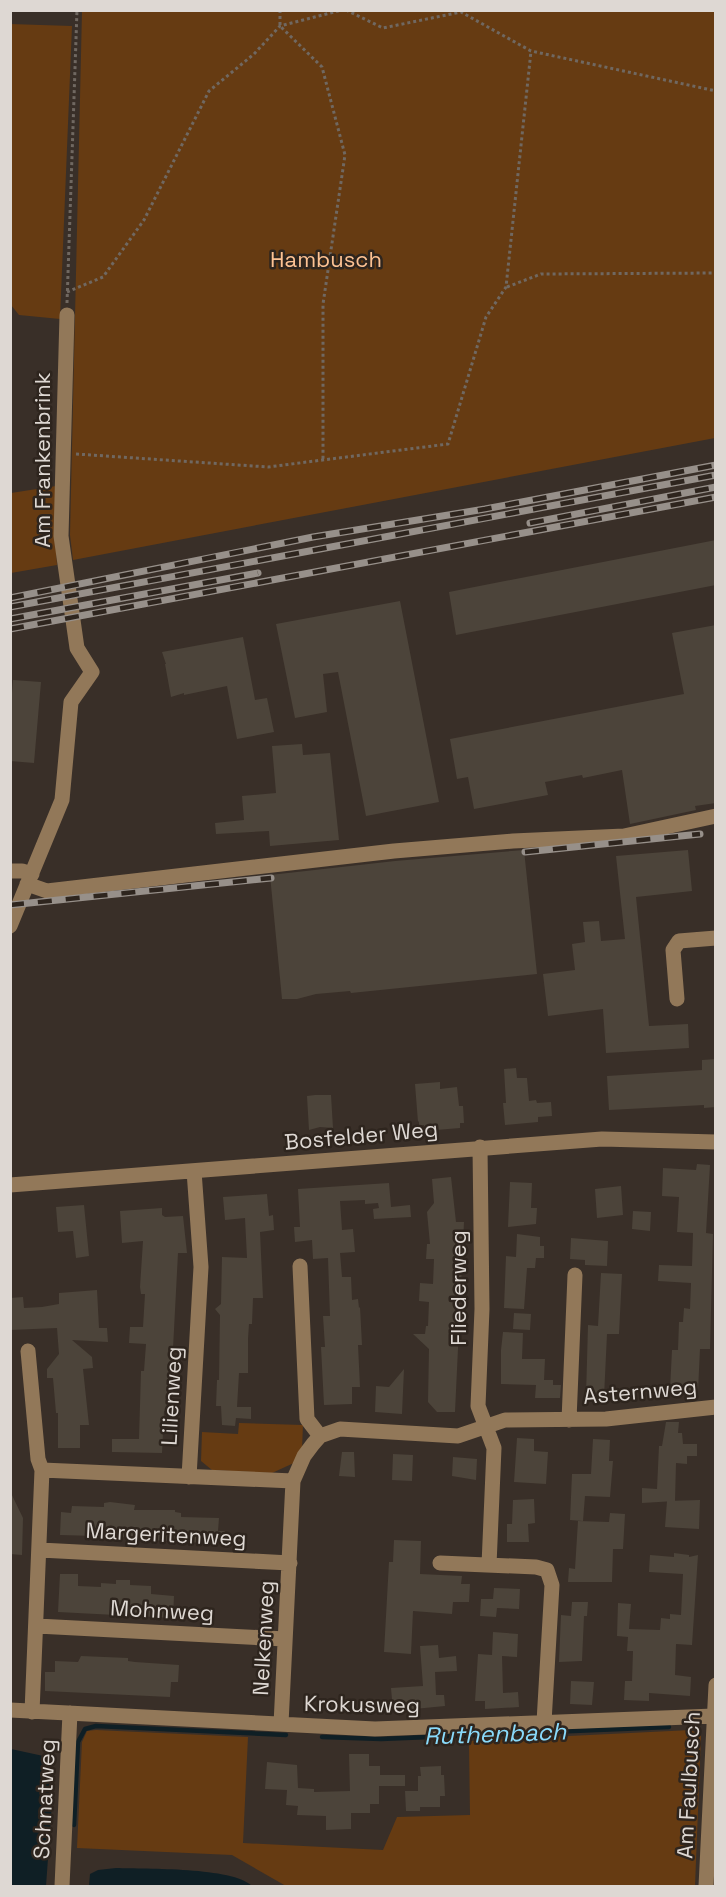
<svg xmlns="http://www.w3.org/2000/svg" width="726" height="1897" viewBox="0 0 726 1897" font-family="'Space Grotesk',sans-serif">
  <rect width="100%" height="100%" fill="#392f28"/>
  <path fill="#663b12" d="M82,11H715V438L73,560L70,535Z
    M10,24L72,26L60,319L19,315L11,305Z
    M56,486L55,536L57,565L11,573V493Z
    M239,1423L303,1425L302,1449L296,1462L272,1473L212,1470L201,1461L202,1432L238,1434Z
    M96,1730L248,1737L243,1843L383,1850L397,1817L470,1815L469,1741L691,1730L701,1736L695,1886H286L232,1855L77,1848L82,1742L87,1731Z"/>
  <path fill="#0f1f25" d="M11,1749L48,1757L54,1775L46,1886H11Z
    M116,1868C146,1869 233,1867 252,1886H89L90,1874L98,1870Z"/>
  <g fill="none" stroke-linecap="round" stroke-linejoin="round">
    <path stroke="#0f1f25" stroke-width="4.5" d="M322,1737L381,1739L669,1727
      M74,1825L78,1742L85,1729L96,1726L286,1735"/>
  </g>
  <path fill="#4c443a" d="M716,540V585L456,635L449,592Z
    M400,601L439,802L366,816L338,672L323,674L327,712L295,718L276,624Z
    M716,625V803L695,806L696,810L630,824L622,770L583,778L582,775L545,782L548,795L474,809L468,777L457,779L450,739L684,694L672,633Z
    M243,637L255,700L267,698L274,732L237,739L227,686L184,695V693L171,697L165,664H166L162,652Z
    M13,680L41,682L34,763L10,761V718Z
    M302,744L303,755L330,753L339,840L270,846L269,831L216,834L215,823L244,820L242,796L276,793L272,746Z
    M524,850L537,974L351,993L350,991L316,994L297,999H282L270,875L395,861Z
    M688,850L692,891L636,897L649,1026L688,1024L689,1048L606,1053L603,1009L548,1016L543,974L575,970L572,944L585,942L583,922L599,921L601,941L625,939L616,856Z
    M716,1059V1107L704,1108V1105L609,1110L607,1076L702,1070V1060Z
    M516,1068L517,1078H527L529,1101L536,1100L537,1103L551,1102L552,1116L538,1117V1122L505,1125L503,1103H506L504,1069Z
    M440,1082V1089L457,1087L459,1106H463L464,1123H460V1128L424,1131V1125H419V1121L418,1122L415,1084Z
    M315,1095H331L333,1128L320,1127L309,1130L307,1096Z
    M697,1164L710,1165L706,1233L713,1234L710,1349H700L698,1391L670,1390L672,1350H678L679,1322H683L684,1308L690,1309L691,1283L658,1281L659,1265L692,1266L693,1233L677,1232L679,1197L662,1196L663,1168L696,1170Z
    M451,1177L456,1222H464L455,1412H437L428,1402L429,1349L413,1334H425L426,1326H428L429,1302L419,1301L420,1283L433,1284L434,1259H426L427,1244H430L427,1212L434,1203L432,1179Z
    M510,1182L532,1183L531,1208H537L536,1224L508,1227Z
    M389,1183L391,1207L410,1205L411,1217L374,1219L373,1209L379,1208L378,1203L365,1204V1200L340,1201L342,1230L353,1229L355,1252L340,1253L342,1277H351L352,1300L358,1299L359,1308L360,1307L362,1345H358L360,1387H352V1404L324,1405L321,1347H325L323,1316H330L328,1258L313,1259L312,1240L295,1242L294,1227H300L298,1189Z
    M621,1186L623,1215L597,1218L595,1189Z
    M267,1194L269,1216L273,1215L274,1230L260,1232L263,1298H253L252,1324H249L248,1339V1373H239L237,1407H251V1419L236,1418L235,1426L222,1425L221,1406H216L217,1380H219L220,1315L215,1309L221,1304L222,1257L247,1258L245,1218L225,1220L223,1197Z
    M84,1205L89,1256L76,1258L73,1231L58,1232L56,1207Z
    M162,1208V1215L165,1217L183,1216L187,1253H178L170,1406L169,1411H164L162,1453L112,1452V1439H139L141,1371H144L146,1344L129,1343L130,1327H143L145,1294H141L140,1287L143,1241L122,1243L120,1211Z
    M633,1211L651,1212L650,1231L632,1229Z
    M517,1234L540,1237V1246H544V1258H536L535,1268H527L524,1309L504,1308L506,1256L516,1257Z
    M571,1238L608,1241L607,1266L585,1265V1260L570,1259Z
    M601,1273L622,1274L619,1334H607L604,1397L586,1396L588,1325L598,1326Z
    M97,1290L99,1328H107L108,1342L72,1340L92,1357L93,1368L83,1369L89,1425H80V1448H58V1413H56L53,1378H47V1369L59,1354L57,1328L10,1330V1298L23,1297L24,1308L42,1307L59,1304V1293Z
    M514,1313L531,1314L530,1330L513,1329Z
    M503,1332L523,1333L522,1359H545L544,1380H553V1385H561L560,1398H535L536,1385L501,1384V1350Z
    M404,1369L402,1414L375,1412L376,1386L389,1387Z
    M666,1422H679L678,1433H682L683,1444H697V1456H687V1464L676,1463L675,1501L642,1503V1488L657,1489L659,1446H662Z
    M517,1438L534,1439V1451L548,1452L546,1484L514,1482Z
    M593,1439L610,1440L609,1461H613L610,1497L585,1496L583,1521L570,1520L572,1474H591Z
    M342,1452H354L355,1477L339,1476Z
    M393,1454L413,1455L412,1481L392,1480Z
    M453,1457L477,1459L476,1480L452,1476Z
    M10,1491L23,1518L22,1555L10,1554Z
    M534,1499L535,1523L528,1524L529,1542H507V1524H512L513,1500Z
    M700,1500L699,1529L665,1527L667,1501Z
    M110,1502L135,1505L134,1510H175V1512L181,1513V1517L219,1518L218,1531H225L224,1544L132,1539V1537L60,1535L61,1512L71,1513L72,1506L104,1507V1503Z
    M610,1513L625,1514L623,1549H613L612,1582H568L569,1568L575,1569L578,1521L609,1522Z
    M394,1540L421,1541L420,1574L462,1576L461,1584H470L469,1602H453L452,1614L413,1611L411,1654L384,1652L389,1562H393Z
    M674,1553L689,1555V1557L698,1555L692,1645L676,1644L675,1675L691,1677L690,1696L649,1693V1701L624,1700L625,1681H632L633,1651H627L628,1637L617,1636L618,1603L631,1604L629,1629L660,1630L661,1618L670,1619V1614L681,1615L683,1574L649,1572L650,1555L674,1557Z
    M60,1574H78V1586L101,1587V1583L116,1584V1580H130V1585L151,1586V1594L174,1596L173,1618L58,1612Z
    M494,1588L520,1589L519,1609L497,1608L496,1617L480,1616L481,1599H493Z
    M572,1602H588L587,1616H584L582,1661L559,1662L561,1615L571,1616Z
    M493,1632L518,1634L517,1657L502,1656L503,1693L518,1692L519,1707L485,1709V1701H475L478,1654L492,1655Z
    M438,1645L439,1658L456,1656L457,1671L435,1672L436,1695H444L445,1706L393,1711L391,1688L423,1686L420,1646Z
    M81,1656L128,1658V1661L135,1662L179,1665L178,1682H171L170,1697L45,1691V1672H55V1661L78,1662Z
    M571,1681L594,1682L592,1705L570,1704Z
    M349,1754H369V1766H380V1775H405V1786H379V1804H370V1813H351V1829L326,1830V1816L297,1815L298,1806L286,1805L287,1790L265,1789L267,1762L297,1765L298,1788L314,1789V1792L350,1791Z
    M441,1766V1775H444L445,1796H440V1807H420V1811H406L405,1791H418V1776H421L420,1767Z"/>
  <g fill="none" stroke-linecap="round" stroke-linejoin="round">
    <path stroke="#706861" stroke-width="3" stroke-dasharray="3 3" stroke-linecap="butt" d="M280,10V26L322,67L345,155L323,304V460
      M346,10L383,28L461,12L531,51L716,91
      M507,287L541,274L716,273
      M67,292L103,277L144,220L209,91L254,54L280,26L342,10
      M67,303L77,10
      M76,454L268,467L448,444L486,317L506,287L531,51"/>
    <path stroke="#927859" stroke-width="15" d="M10,871H22L32,874
      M27,884L47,891L394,851L513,841L624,836L716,816
      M10,926L62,800L71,702L92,672L77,648L61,536L67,315
      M677,999L673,950L679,941L716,938
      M480,1147L482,1309L478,1406L494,1448L489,1565
      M10,1185L602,1139L716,1142
      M300,1266L307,1419L320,1436
      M28,1351L38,1459L42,1470L32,1712
      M569,1420L575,1275
      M42,1470L293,1481
      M189,1477L201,1267L194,1171
      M40,1550L290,1563
      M440,1563L536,1567L547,1570L552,1585L544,1722
      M37,1626L285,1639
      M10,1710L375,1729L714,1716
      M281,1724L293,1481L304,1456L313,1444L320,1436L340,1429L458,1436L505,1420L606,1419L716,1407
      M62,1886L70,1713
      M706,1886L716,1685"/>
    <defs>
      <path id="rail" d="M530,523L716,487
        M10,598L313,537L485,509L716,465
        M10,607L716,475
        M10,619L258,573
        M10,629L716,497
        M525,852L700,834
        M10,905L271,878"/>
    </defs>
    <use href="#rail" stroke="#97908a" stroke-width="7"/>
    <use href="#rail" stroke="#2e251e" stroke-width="4.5" stroke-dasharray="14" stroke-linecap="butt"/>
  </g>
  <g text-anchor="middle" stroke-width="5" stroke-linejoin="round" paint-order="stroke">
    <g font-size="22" fill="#fdc293" stroke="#2e251e">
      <text x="326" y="267">Hambusch</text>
    </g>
    <g font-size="22" fill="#ded8d3" stroke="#2e251e">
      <text transform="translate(42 460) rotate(-90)" y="8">Am Frankenbrink</text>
      <text transform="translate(361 1135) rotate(-5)" y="8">Bosfelder Weg</text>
      <text transform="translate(458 1288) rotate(-90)" y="8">Fliederweg</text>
      <text transform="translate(640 1391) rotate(-5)" y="8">Asternweg</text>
      <text transform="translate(171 1396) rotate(-87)" y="8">Lilienweg</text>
      <text transform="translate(166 1534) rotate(3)" y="8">Margeritenweg</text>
      <text transform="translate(162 1610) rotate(3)" y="8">Mohnweg</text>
      <text transform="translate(263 1638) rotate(-87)" y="8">Nelkenweg</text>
      <text transform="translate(362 1704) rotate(1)" y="8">Krokusweg</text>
      <text transform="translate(688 1785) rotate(-87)" y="8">Am Faulbusch</text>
      <text transform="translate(44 1799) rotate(-87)" y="8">Schnatweg</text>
    </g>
    <g font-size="24" font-style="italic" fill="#89dafb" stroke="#2e251e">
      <text transform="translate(495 1734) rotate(-2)" y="8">Ruthenbach</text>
    </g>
  </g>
  <rect width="726" height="1897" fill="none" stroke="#ded8d3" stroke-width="24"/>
</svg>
